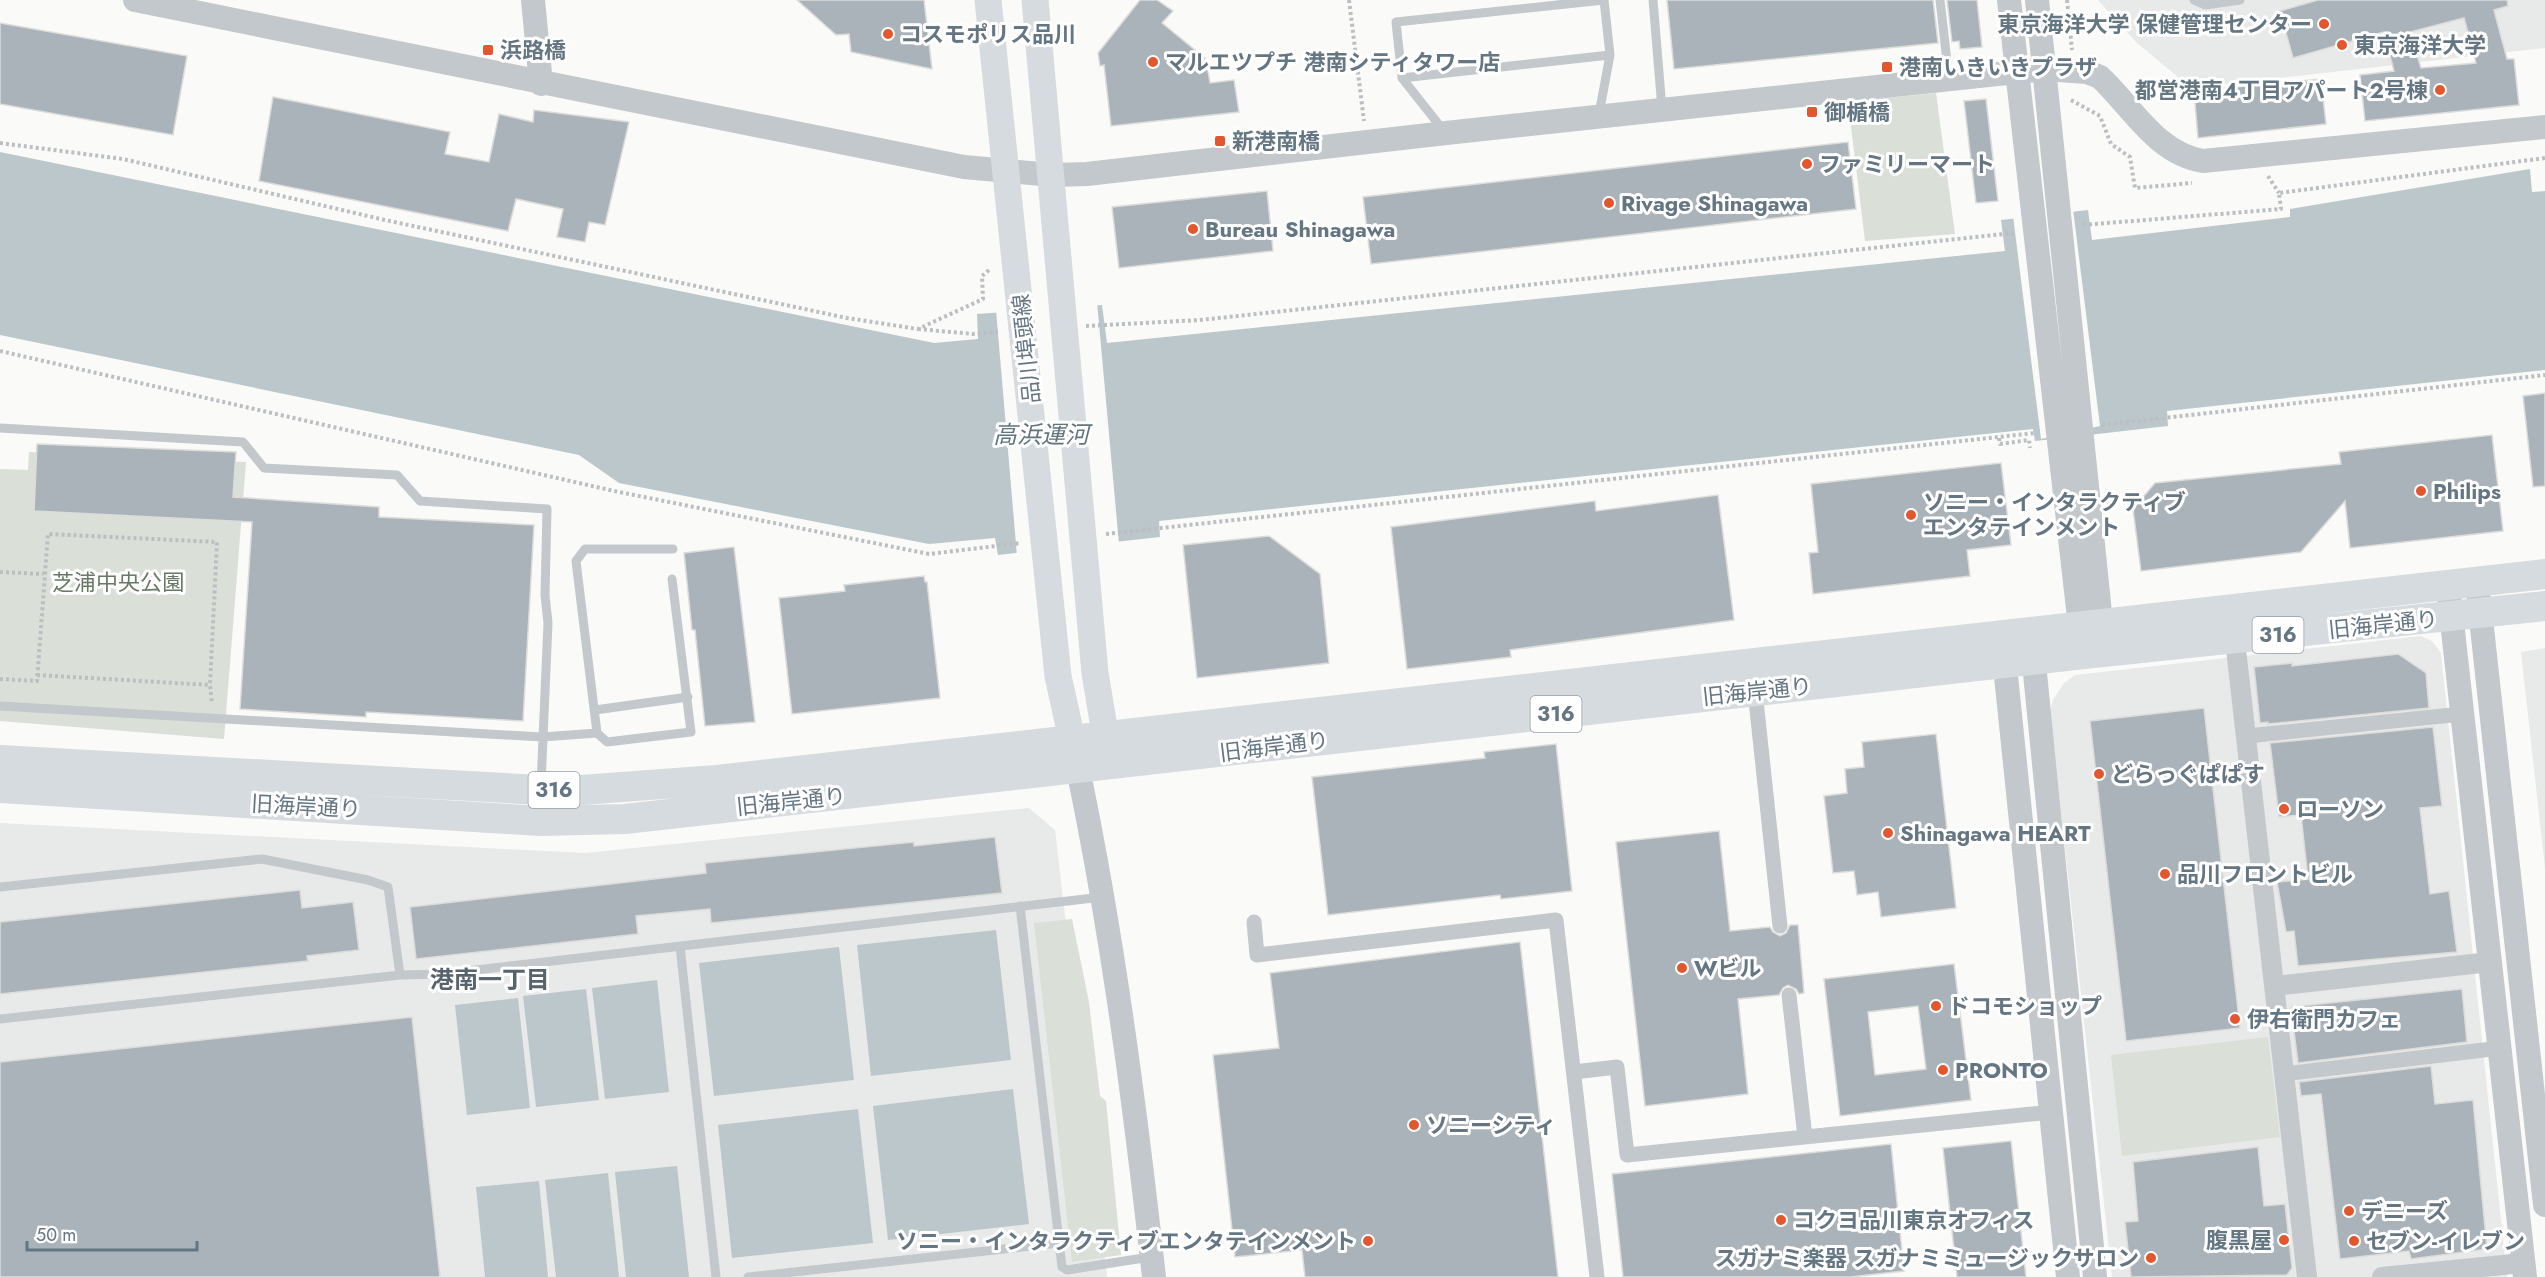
<svg xmlns="http://www.w3.org/2000/svg" width="2545" height="1277" viewBox="0 0 2545 1277" font-family="Jost,'Noto Sans JP',sans-serif">
  <rect width="100%" height="100%" fill="#fafaf8"/>
  <path fill="#e8e9e9" d="M2098,0H2545V48L2191,88L2136,42Z
    M2421,636L2432,641L2441,653L2507,1277H2112L2050,711L2053,700L2064,683L2075,675Z
    M2545,648V868L2521,652Z
    M1029,808L1055,830L1107,1277H0V823L585,853Z"/>
  <path fill="#dadfd7" d="M1936,93L1955,234L1865,241L1848,102Z
    M29,452L246,462L224,739L0,721V469L28,470Z
    M1072,919L1089,1002L1100,1096L1106,1101L1121,1255L1072,1262L1034,923Z
    M2268,1037L2280,1137L2122,1156L2111,1055Z"/>
  <path fill="#bbc7cb" d="M0,152L934,343L978,339L977,314L1102,305L1107,343L2005,251L2001,220L2088,210L2092,240L2290,217V209L2530,169L2532,192L2545,191V370L2167,411L2168,426L2035,441L2033,429L1159,521L1160,537L998,555L995,538L929,544L619,483L579,455L0,335Z
    M996,930L1011,1060L871,1076L857,945Z
    M839,947L854,1080L714,1096L699,963Z
    M657,980L669,1092L605,1099L592,988Z
    M586,989L599,1100L536,1107L523,996Z
    M518,998L530,1108L467,1115L455,1005Z
    M1013,1089L1029,1224L888,1240L873,1106Z
    M858,1109L873,1243L732,1258L718,1125Z
    M677,1166L689,1277H626L615,1172Z
    M608,1173L619,1277H556L545,1180Z
    M539,1181L548,1277H485L476,1187Z"/>
  <path fill="#fafaf8" d="M2073,209L2100,426L2041,439L2013,216Z
    M1097,302L1119,544L1017,556L996,310Z"/>
  <path fill="#aab3b9" stroke="#dcdcda" stroke-width="1.5" fill-rule="evenodd" d="M797,0H924L932,69L851,52L849,34L836,35Z
    M1140,0H1157L1173,11L1162,23L1206,59L1210,83L1234,80L1239,112L1111,126L1104,65L1100,66L1098,53Z
    M1667,0H1933L1938,43L1674,69Z
    M1947,0H1977L1982,47L1960,49L1959,41L1952,42Z
    M2318,0H2507L2508,6L2494,10L2507,59H2514L2519,105L2365,121L2360,75L2394,71L2384,32L2293,58L2280,11ZM2464,18L2476,63L2421,68L2410,32Z
    M0,23L187,56L173,135L0,104Z
    M2321,79L2326,124L2198,138L2194,91Z
    M273,97L450,132L445,154L489,162L499,114L533,122L534,110L629,122L605,225L589,222L585,242L557,237L563,209L516,199L508,231L259,181Z
    M1986,99L1998,201L1976,203L1964,101Z
    M1848,142L1856,209L1371,264L1363,197Z
    M1267,191L1273,251L1119,268L1112,207Z
    M2545,393V486L2533,487L2523,396Z
    M2492,435L2503,531L2350,548L2345,501L2301,552L2141,571L2133,509L2155,483L2341,464L2339,452Z
    M37,444L236,452L233,497L379,507V517L534,525L523,721L366,712V717L240,709L252,522L34,511Z
    M2001,463L2011,545L1967,550L1970,576L1813,594L1809,553L1818,552L1811,484Z
    M1718,495L1734,620L1510,650L1511,657L1407,669L1391,527L1595,501L1596,511Z
    M1269,536L1320,574L1329,663L1197,678L1183,545Z
    M734,547L755,722L705,726L695,630H692L684,553Z
    M924,576L925,582H927L940,698L792,714L779,598L845,591L844,585Z
    M2398,654L2426,673L2429,708L2268,724V722L2260,723L2254,667L2292,663V666Z
    M2204,708L2240,1028L2126,1041L2090,721Z
    M2433,727L2442,806L2420,808L2430,894L2449,891L2457,952L2298,966L2294,931L2286,932L2277,882L2308,879L2301,815L2279,817L2270,743Z
    M1936,734L1956,908L1881,917L1878,892L1857,895L1854,871L1833,873L1824,796L1847,793L1845,769L1864,767L1862,742Z
    M1556,744L1572,891L1501,899L1500,895L1328,915L1312,777L1485,758L1484,752Z
    M1719,831L1730,931L1770,927L1773,932L1780,936L1786,933L1790,925H1798L1804,993L1799,994L1796,989L1788,985L1783,988L1779,995L1738,999L1748,1094L1645,1106L1616,842Z
    M995,837L1002,893L711,923L710,909L636,916L638,934L416,959L410,907L706,873L705,863L914,842V846Z
    M300,890L302,908L353,902L359,950L307,956L308,961L0,994V922Z
    M1520,942L1558,1277H1305L1302,1250L1235,1257L1213,1055L1279,1048L1270,973Z
    M1954,964L1971,1100L1840,1116L1824,979ZM1918,1006L1926,1069L1875,1075L1868,1012Z
    M2462,989L2467,1042L2298,1063L2291,1007Z
    M412,1017L440,1277H0V1062Z
    M2431,1066L2435,1104L2473,1100L2487,1249L2411,1259L2409,1251L2340,1259L2321,1094L2301,1096L2299,1082Z
    M2011,1141L2026,1277H1957L1943,1148Z
    M1891,1144L1904,1271L1850,1277H1623L1612,1174Z
    M2258,1147L2264,1206L2285,1204L2292,1268L2287,1275L2131,1277L2125,1222L2138,1221L2133,1162Z"/>
  <g fill="none" stroke-linecap="round" stroke-linejoin="round">
    <path stroke="#bbbfc2" stroke-width="4" stroke-dasharray="3 3" stroke-linecap="butt" d="M1349,0L1364,121
      M2067,0L2072,50
      M2071,100L2100,116L2111,144L2130,157L2135,188L2192,183
      M0,143L123,159L385,220L847,318L918,329L983,299L982,276L990,269
      M2268,176L2279,193
      M2083,225L2281,209L2279,193L2545,158
      M1086,326L1200,320L2013,233
      M918,329L973,334L998,332
      M0,351L614,491L929,554L1021,543
      M2102,425L2545,375
      M1999,438L2000,444L2029,440L2030,448
      M1106,534L2035,433
      M0,572L43,574
      M37,675L210,685
      M0,679L37,681L48,534L217,542L210,685L212,704"/>
    <path stroke="#c3c8cc" stroke-width="9" d="M1653,0L1662,109
      M1940,0L1949,79
      M2194,0L2205,5L2240,0
      M1402,78L1610,55
      M1444,131L1402,78L1396,22L1604,0L1610,55L1599,114
      M0,428L243,442L264,468L397,475L420,501L547,509L545,595L548,623L541,785
      M0,706L542,737L597,733L576,561L585,549H673
      M595,710L688,697
      M597,733L607,742L691,732L672,579
      M0,887L262,859L368,880L388,887L400,975
      M1020,906L1062,1267L1067,1270L1150,1257
      M680,946L716,1277
      M0,1019L400,975L441,974L1102,897
      M748,1277L1059,1243"/>
    <path stroke="#c3c8cc" stroke-width="15" d="M1755,691L1780,926
      M2247,736L2462,714
      M1254,922L1257,955L1556,920L1597,1277
      M1789,995L1805,1137
      M1574,1072L1617,1067L1627,1155L2052,1112
      M2284,1074L2500,1048"/>
    <path stroke="#c3c8cc" stroke-width="20" d="M2235,640L2307,1277
      M2275,986L2490,962
      M2382,1277L2523,1263"/>
    <path stroke="#c3c8cc" stroke-width="24" d="M135,0L964,167L1053,175L1087,174L1446,133L2044,69L2087,72L2100,77C2132,107 2157,154 2203,161L2545,127
      M533,0L541,84
      M2009,0L2082,644
      M2037,0L2103,642
      M2477,582L2545,1205
      M2448,586L2525,1277
      M2032,643L2095,1277
      M2003,647L2068,1277
      M1078,769C1113,937 1135,1106 1154,1277"/>
    <path stroke="#d6dbdf" stroke-width="27" d="M988,0L1058,676L1077,762
      M1035,0L1095,673L1109,757"/>
    <path stroke="#d6dbdf" stroke-width="30" d="M0,760L541,790H581L717,780L2545,574
      M0,788L541,821L625,819L2084,654L2545,606"/>
  </g>
  <g fill="#e4572e" stroke="#fff" stroke-width="2">
    <circle cx="2324" cy="24" r="6"/>
    <circle cx="888" cy="34" r="6"/>
    <circle cx="2342" cy="45" r="6"/>
    <rect x="482" y="44" width="12" height="12" rx="3"/>
    <circle cx="1153" cy="62" r="6"/>
    <rect x="1881" y="61" width="12" height="12" rx="3"/>
    <circle cx="2440" cy="90" r="6"/>
    <rect x="1806" y="106" width="12" height="12" rx="3"/>
    <rect x="1214" y="135" width="12" height="12" rx="3"/>
    <circle cx="1807" cy="164" r="6"/>
    <circle cx="1609" cy="203" r="6"/>
    <circle cx="1193" cy="229" r="6"/>
    <circle cx="2421" cy="491" r="6"/>
    <circle cx="1911" cy="515" r="6"/>
    <circle cx="2099" cy="774" r="6"/>
    <circle cx="2284" cy="809" r="6"/>
    <circle cx="1888" cy="833" r="6"/>
    <circle cx="2165" cy="874" r="6"/>
    <circle cx="1682" cy="968" r="6"/>
    <circle cx="1936" cy="1006" r="6"/>
    <circle cx="2235" cy="1019" r="6"/>
    <circle cx="1943" cy="1070" r="6"/>
    <circle cx="1414" cy="1125" r="6"/>
    <circle cx="2349" cy="1211" r="6"/>
    <circle cx="1781" cy="1220" r="6"/>
    <circle cx="2284" cy="1240" r="6"/>
    <circle cx="1368" cy="1241" r="6"/>
    <circle cx="2354" cy="1241" r="6"/>
    <circle cx="2151" cy="1258" r="6"/>
  </g>
  <g text-anchor="middle" stroke-width="6" stroke-linejoin="round" paint-order="stroke">
    <g fill="#fff" stroke="#939fa8" stroke-width="1.5">
      <rect x="2252.5" y="617" width="51" height="36" rx="4.5"/>
      <rect x="1530.5" y="696" width="51" height="36" rx="4.5"/>
      <rect x="528.5" y="772" width="51" height="36" rx="4.5"/>
    </g>
    <g font-size="21" font-weight="bold" fill="#657683">
      <text x="2278" y="642">316</text>
      <text x="1556" y="721">316</text>
      <text x="554" y="797">316</text>
    </g>
    <g font-size="22" font-weight="bold" fill="#657683" stroke="#fff" text-anchor="start">
      <text x="2312" y="32" text-anchor="end">東京海洋大学 保健管理センター</text>
      <text x="900" y="42">コスモポリス品川</text>
      <text x="2354" y="53">東京海洋大学</text>
      <text x="500" y="58">浜路橋</text>
      <text x="1165" y="70">マルエツプチ 港南シティタワー店</text>
      <text x="1899" y="75">港南いきいきプラザ</text>
      <text x="2428" y="98" text-anchor="end">都営港南4丁目アパート2号棟</text>
      <text x="1824" y="120">御楯橋</text>
      <text x="1232" y="149">新港南橋</text>
      <text x="1819" y="172">ファミリーマート</text>
      <text x="1621" y="211">Rivage Shinagawa</text>
      <text x="1205" y="237">Bureau Shinagawa</text>
      <text x="2433" y="499">Philips</text>
      <text x="1923" y="510">ソニー・インタラクティブ<tspan x="1923" dy="25">エンタテインメント</tspan></text>
      <text x="2111" y="782">どらっぐぱぱす</text>
      <text x="2296" y="817">ローソン</text>
      <text x="1900" y="841">Shinagawa HEART</text>
      <text x="2177" y="882">品川フロントビル</text>
      <text x="1694" y="976">Wビル</text>
      <text x="1948" y="1014">ドコモショップ</text>
      <text x="2247" y="1027">伊右衛門カフェ</text>
      <text x="1955" y="1078">PRONTO</text>
      <text x="1426" y="1133">ソニーシティ</text>
      <text x="2361" y="1219">デニーズ</text>
      <text x="1793" y="1228">コクヨ品川東京オフィス</text>
      <text x="2272" y="1248" text-anchor="end">腹黒屋</text>
      <text x="1356" y="1249" text-anchor="end">ソニー・インタラクティブエンタテインメント</text>
      <text x="2366" y="1249">セブン-イレブン</text>
      <text x="2139" y="1266" text-anchor="end">スガナミ楽器 スガナミミュージックサロン</text>
    </g>
    <g font-size="22" fill="#657683" stroke="#fff">
      <text transform="translate(1026 349) rotate(-96)" y="8">品川埠頭線</text>
      <text transform="translate(2383 624) rotate(-6)" y="8">旧海岸通り</text>
      <text transform="translate(1757 691) rotate(-6)" y="8">旧海岸通り</text>
      <text transform="translate(1274 746) rotate(-7)" y="8">旧海岸通り</text>
      <text transform="translate(791 801) rotate(-6)" y="8">旧海岸通り</text>
      <text transform="translate(306 806) rotate(3)" y="8">旧海岸通り</text>
    </g>
    <g font-size="22" fill="#687a64" stroke="#fff">
      <text x="118" y="590">芝浦中央公園</text>
    </g>
    <g font-size="24" font-style="italic" fill="#60757c" stroke="#fff">
      <text x="1041" y="443">高浜運河</text>
    </g>
    <g font-size="24" font-weight="bold" fill="#57646e" stroke="#fff">
      <text x="490" y="988">港南一丁目</text>
    </g>
  </g>
  <path d="M27 1241v9h170v-9" fill="none" stroke="#657683" stroke-width="3"/>
  <text x="36" y="1241" font-size="18" fill="#657683" stroke="#ffffff" stroke-width="4.5" paint-order="stroke">50 m</text>
</svg>
